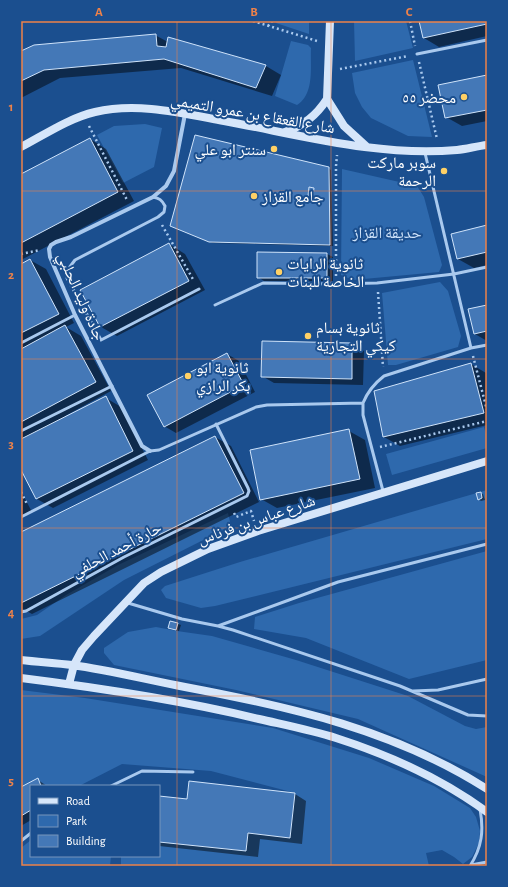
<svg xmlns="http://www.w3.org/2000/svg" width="508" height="887" viewBox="0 0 508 887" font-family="'Alegreya Sans','Noto Naskh Arabic',sans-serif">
  <rect width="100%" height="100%" fill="#1b4f8f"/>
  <path fill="#2e69ad" d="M277,21H309V34L276,23Z
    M354,21H406L413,48L355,61Z
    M291,41L308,45L311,48C310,66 315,94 297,105L275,96Z
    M413,60L432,137L408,136L371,118L362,107L355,93L352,73Z
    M145,124L162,128L154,167L123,183L97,135L114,126Z
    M342,169L417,186L424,197L442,265L439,272L353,280L341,275Z
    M440,282L448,291L461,336L458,347L396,365H388L382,293Z
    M484,427L487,438V448L392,475L386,454Z
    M487,490V539L215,606L201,608L166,598L161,590L165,586L240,562Z
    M228,513L231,526L124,580L40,636L21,639V619L37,615L66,595L118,565Z
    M487,551V660L409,679L306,638L254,629L255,617L299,603Z
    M156,627L177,631L212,636L296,660L408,696L465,726L476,729L487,727V777L358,719L236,690L114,665L104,653V648L128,632Z
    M21,690L85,698L273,728L369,758L434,786L470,808L476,817L480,831L479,843L472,857L463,864L454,857L442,850L426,853L429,866H121V856H159V842L246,851L248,833L290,838L295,793L211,771L122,764L79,786H41L38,779L21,787Z
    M31,840V856H111L110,866H21V848Z"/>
  <path fill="#0007" d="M420,21H487V36L439,47L424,38Z
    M155,35L168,42L169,38L266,66L281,75L272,96L181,68L60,78L21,98V52Z
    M487,77V121L462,126L446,117Z
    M90,139L106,149L134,201L21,260V176Z
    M328,168L331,170L333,246L213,243L174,227Z
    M487,226V265L474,268L458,259Z
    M169,244L185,254L205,290L117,336L101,327Z
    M327,254L333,257V281H264L258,277Z
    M30,260L46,269L74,323L66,327L81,336L111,391L65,416L66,418L106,398L121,407L148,460L53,508L37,499L21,468V265Z
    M487,306V341L475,334Z
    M263,342L352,344L364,351L363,385L274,383L262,376Z
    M227,354L239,361L255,392L176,433L164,426Z
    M471,364L486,373L487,425L400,446L384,437L375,392Z
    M349,431L365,440L375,488L277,508L261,499Z
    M215,437L231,446L259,502L32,614L21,608V533Z
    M21,491L32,512L21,517Z
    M480,493L483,494L485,500L481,501L478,499Z
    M178,624L181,625L179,631L170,628Z
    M38,780L47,786H31V820L21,826V788Z
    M295,794L306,801L302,844L260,839L258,857L159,846V797L188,800Z"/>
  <path fill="#4478b7" stroke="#cfe3fa" d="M419,21H487V24L423,38Z
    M156,34L157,46L166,47L168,37L266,65L256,88L164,59L44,70L21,81V51L34,45Z
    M487,75V110L445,118L438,85Z
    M195,135L329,167L330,245L209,242L170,226Z
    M90,138L118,192L21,243V174Z
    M309,187L314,188L313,196H308Z
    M487,225V252L457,259L451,234Z
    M169,243L189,281L100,327L80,290Z
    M257,252L327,253V278H257Z
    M30,259L59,314L21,333V264Z
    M487,305V331L474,334L468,309Z
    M65,325L96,382L21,422V349Z
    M262,341L352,343V379L261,377Z
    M227,353L244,385L164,427L147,395Z
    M471,363L484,413L383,437L374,391Z
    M106,396L133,451L36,499L21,470V439Z
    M349,429L360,479L260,500L250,450Z
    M215,436L244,493L21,603V532Z
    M481,492L482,498L478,500L476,493Z
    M170,621L178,623L176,630L168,628Z
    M38,778L41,786H31V810L21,816V787Z
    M189,781L295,793L290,838L248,833L246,851L159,842V796L187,799Z"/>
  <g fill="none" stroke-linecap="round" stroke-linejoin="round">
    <path stroke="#a9c9ee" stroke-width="2.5" stroke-dasharray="2 3" stroke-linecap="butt" d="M253,21L317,41
      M410,21L415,46
      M268,26L272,21
      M419,62L437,139
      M340,69L408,56
      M89,126L127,200
      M162,225L194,281
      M21,254L40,250
      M336,276V166L337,155
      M378,292L383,367
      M473,356L487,410
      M380,447L487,421
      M21,492L27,504
      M234,513L236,517L251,511L254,521"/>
    <path stroke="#a9c9ee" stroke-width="3" d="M417,54L487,40
      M425,153L471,348
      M153,197C159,198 162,200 165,206L164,212L158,217L75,260L69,268L67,278L101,340L199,289
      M215,305L263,283L336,284L377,283L454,274L487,267
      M21,343L75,315
      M363,403V415L383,491
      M21,431L112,386
      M21,517L150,451L159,450L256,407L267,405L363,403C367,393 375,383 384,376L471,348L487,345
      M128,603L182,619L218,626L233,630L400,686L468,715L487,716
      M21,612L26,611L124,557L247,496L249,491L248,488L216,424
      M218,626L338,582L487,544
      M413,691L438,690L487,679
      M111,786L142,771L193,772
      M21,841L31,833
      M471,865L487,862
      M470,866C482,847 484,831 480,809"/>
    <path stroke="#a9c9ee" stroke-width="4" d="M150,451L142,446L75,315L50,257L49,249L51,245L56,242L71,237L153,197L166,186L174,171L185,114"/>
    <path stroke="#d6e6fa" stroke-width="8" d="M330,21L327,99L344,126L367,147
      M285,132C304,125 316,116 327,99
      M21,147C44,135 69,118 95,112C137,102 181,113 224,121C301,135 378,157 457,150C467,149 477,146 487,145
      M21,660C38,662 55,663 72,665C109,670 148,680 185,687C291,707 395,730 487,789
      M21,678C101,688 181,700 259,719C285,725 311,730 336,738C389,755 442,779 487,812
      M69,684L74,665L82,650L94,636L144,583L161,572L208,549L258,531L487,461"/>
  </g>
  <path fill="none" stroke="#ee8249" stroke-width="1" stroke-opacity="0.55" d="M177,21V866M331,21V866M21,191H487M21,359H487M21,528H487M21,696H487"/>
  <g fill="#ffd166" stroke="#1b4f8f" stroke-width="1.5">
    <circle cx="464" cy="97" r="4"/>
    <circle cx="274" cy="149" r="4"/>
    <circle cx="444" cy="171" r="4"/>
    <circle cx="254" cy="196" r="4"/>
    <circle cx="279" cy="272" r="4"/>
    <circle cx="308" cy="336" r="4"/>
    <circle cx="188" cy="376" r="4"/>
  </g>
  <g text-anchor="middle" stroke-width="4" stroke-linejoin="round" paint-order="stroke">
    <g font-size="16" fill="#fff" stroke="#1b4f8f" text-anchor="start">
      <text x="456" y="103" text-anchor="end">محضر ٥٥</text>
      <text x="266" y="155" text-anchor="end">سنتر ابو علي</text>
      <text x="436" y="168" text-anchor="end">سوبر ماركت<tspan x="436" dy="18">الرحمة</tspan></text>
      <text x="262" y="202">جامع القزاز</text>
      <text x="287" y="269">ثانوية الرايات<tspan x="287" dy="18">الخاصة للبنات</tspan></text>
      <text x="316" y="333">ثانوية بسام<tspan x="316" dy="18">كيكي التجارية</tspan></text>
      <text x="196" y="373">ثانوية ابو<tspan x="196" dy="18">بكر الرازي</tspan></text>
    </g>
    <g font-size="16" fill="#fff" stroke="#1b4f8f">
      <text transform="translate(253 113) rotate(10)" y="6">شارع القعقاع بن عمرو التميمي</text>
      <text transform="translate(82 296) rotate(66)" y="6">جادة وليد الحلبي</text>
      <text transform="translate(256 519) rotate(-19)" y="6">شارع عباس بن فرناس</text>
      <text transform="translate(116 549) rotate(-28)" y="6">حارة أحمد الحلفي</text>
    </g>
    <g font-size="16" fill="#cfe3fa" stroke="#1b4f8f">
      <text x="387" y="238">حديقة القزاز</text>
    </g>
  </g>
  <rect width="508" height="887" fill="none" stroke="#1b4f8f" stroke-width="44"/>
  <rect x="30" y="785" width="130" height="72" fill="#1b4f8f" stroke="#7695bc"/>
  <rect x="38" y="798" width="20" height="6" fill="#d6e6fa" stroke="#7695bc"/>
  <text x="66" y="805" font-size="12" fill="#ffffff">Road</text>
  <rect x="38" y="815" width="20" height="12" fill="#2e69ad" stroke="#7695bc"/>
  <text x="66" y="825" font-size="12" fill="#ffffff">Park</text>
  <rect x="38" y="835" width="20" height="12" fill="#4478b7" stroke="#7695bc"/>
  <text x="66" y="845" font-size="12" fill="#ffffff">Building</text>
  <rect x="22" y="22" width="464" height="843" fill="none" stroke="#ee8249" stroke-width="1.5"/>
  <g font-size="13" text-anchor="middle" font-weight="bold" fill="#ee8249">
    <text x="99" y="16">A</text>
    <text x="254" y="16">B</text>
    <text x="409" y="16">C</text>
    <text x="11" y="111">1</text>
    <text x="11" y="279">2</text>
    <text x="11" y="448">3</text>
    <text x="11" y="617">4</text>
    <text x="11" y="785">5</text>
  </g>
</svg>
